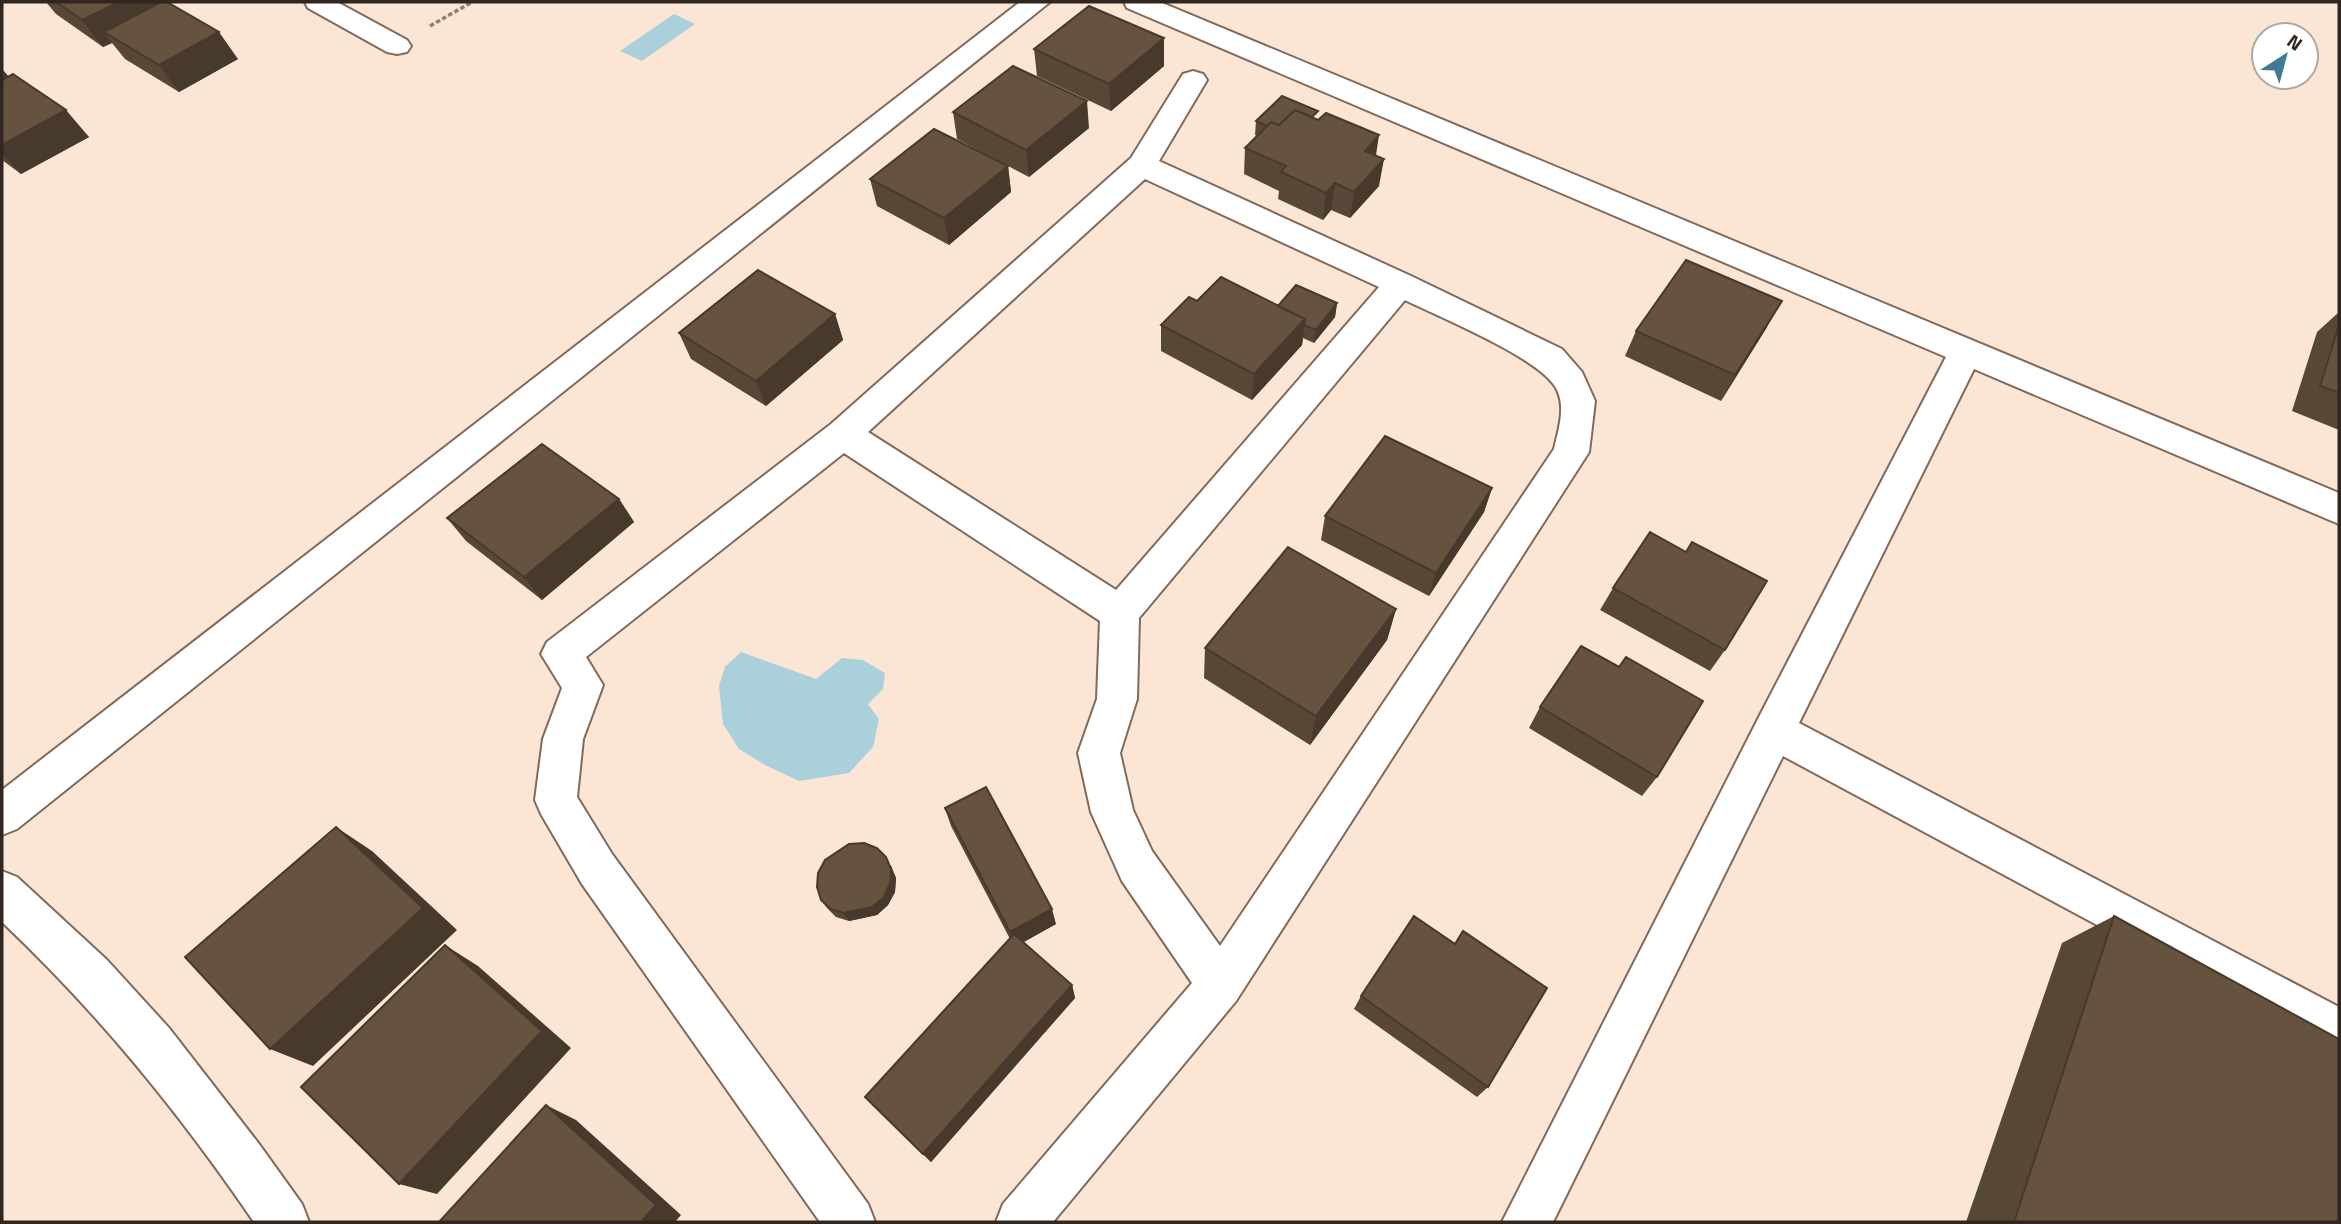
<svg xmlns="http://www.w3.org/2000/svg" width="2341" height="1224" viewBox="0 0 2341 1224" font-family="'Titillium Web',sans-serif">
  <rect width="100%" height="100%" fill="#fbe6d6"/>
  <path fill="#a9d0db" d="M674,14L695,24L642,61L620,51Z
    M741,652L816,679L842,658L863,660L885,673L883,689L868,704L879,719L873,747L849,773L799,781L765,765L739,749L723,724L719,686L725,667Z"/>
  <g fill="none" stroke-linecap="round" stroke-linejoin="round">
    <defs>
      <path id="minor" d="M305,2H337L407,40L411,46L407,52L397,54L387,52L308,8Z
        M1020,2H1050L17,829L2,835V790Z
        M1124,2H1160L2339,493V524L1974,369L1799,723L2339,1007V1055L1783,756L1553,1222H1502L1759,717L1946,357L1127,8Z
        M1193,71L1203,74L1207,80L1159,161L1411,276L1562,349L1582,372L1595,401L1589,452L1236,1001L1053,1222H996L1003,1204L1192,983L1122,881L1091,812L1078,753L1097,699L1100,621L844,453L586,657L603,685L583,739L577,797L612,854L868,1204L875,1222H820L582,884L541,814L535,800L543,739L562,688L541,654L547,642L831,424L1131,158L1183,74ZM1145,179L1379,287L1116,590L868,432ZM1405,300C1439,317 1543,359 1557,390C1566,408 1558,431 1554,449L1220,946L1152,851L1133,810L1120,753L1137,699L1139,618Z
        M2,871L17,877L107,960L169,1028L259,1144L302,1204L309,1222H254C178,1111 99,1014 2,922Z"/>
    </defs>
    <use href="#minor" stroke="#826a5a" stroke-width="4"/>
    <path stroke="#8e7f74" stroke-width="3.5" stroke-dasharray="4.5 2.5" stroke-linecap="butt" d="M430,26L472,2"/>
    <use href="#minor" fill="#fff" fill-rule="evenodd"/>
  </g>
  <path fill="#574736" d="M46,2H155L238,59L179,92L125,59L112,43L103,47L56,14Z
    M1034,49L1164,66L1111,111L1037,76Z
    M2,69L8,76L89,137L21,174L2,160Z
    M953,112L1089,128L1029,177L957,139Z
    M1317,119L1376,156L1379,186L1350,218L1331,210L1323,220L1278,199L1279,191L1244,174L1245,148L1257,136L1255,135L1256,121Z
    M1008,166L1011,192L949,245L877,206L870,179Z
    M1197,301L1278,306L1337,303L1335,317L1314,343L1303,338L1302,345L1252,400L1161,351V325Z
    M2339,312V430L2292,411L2317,332Z
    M835,314L843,340L766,406L691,359L679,333Z
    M1767,327L1721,401L1625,356L1636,331Z
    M1492,488L1484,512L1429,596L1321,540L1325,516Z
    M619,499L634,522L542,600L466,541L447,518Z
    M1613,588L1725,650L1710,671L1600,610Z
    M1396,609L1387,640L1310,745L1204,678L1205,648Z
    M1540,707L1657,777L1642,796L1529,728Z
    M945,808L1056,924L1023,942L1072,985L1075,998L931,1162L865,1097L1010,939L951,826Z
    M891,865L896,878L895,892L888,905L877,915L849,921L836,917L827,908L821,900Z
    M2114,916L2339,1222H1966L2062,943Z
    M1361,996L1488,1087L1477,1097L1354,1009Z"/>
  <path fill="#47392c" d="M119,2H155L166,16L104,32L112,43L103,47L82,20Z
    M219,32L238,59L179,92L159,65Z
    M1164,38V66L1111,111L1109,84Z
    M2,69L19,89L2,99Z
    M1087,101L1089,128L1029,177L1026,150Z
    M66,110L89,137L21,174L2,153V145Z
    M1379,135L1375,162L1365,151Z
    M1384,159L1379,186L1350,218L1354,192Z
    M1008,166L1011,192L949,245L944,218Z
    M1335,183L1331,210L1323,220L1326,193Z
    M1782,301L1767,327L1721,401L1735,375Z
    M1337,303L1335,317L1314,343L1316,330Z
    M835,314L843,340L766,406L756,381Z
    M1305,319L1302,345L1252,400L1254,374Z
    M1492,488L1484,512L1429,596L1436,573Z
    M619,499L634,522L542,600L524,577Z
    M1396,609L1387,640L1310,745L1316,716Z
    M336,827L372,851L457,930L313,1066L270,1049Z
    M886,857L896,878L895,892L888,905L877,915L849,921L844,913Z
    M1052,909L1056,924L1015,947L1010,932Z
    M445,945L478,966L571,1048L437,1194L399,1184Z
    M1072,985L1075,998L931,1162L923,1154Z
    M546,1105L576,1120L681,1215L675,1222H641Z"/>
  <path fill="#65523f" stroke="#47392c" stroke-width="2" d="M56,2H119L82,20Z
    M161,2H167L219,32L159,65L104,32Z
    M1089,6L1164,38L1109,84L1034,49Z
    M1013,66L1087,101L1026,150L953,112Z
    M13,74L66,110L2,145V80Z
    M1282,96L1318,111L1312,117L1295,110L1279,125L1271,122L1267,126L1256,121Z
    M1295,110L1318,120L1326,113L1379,135L1365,151L1384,159L1354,192L1335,183L1326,193L1281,172L1286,166L1245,148L1271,122L1279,125Z
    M934,129L1008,166L944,218L870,179Z
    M1686,260L1782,301L1735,375L1636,331Z
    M758,270L835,314L756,381L679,333Z
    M1221,277L1305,319L1254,374L1161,325L1189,297L1197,301Z
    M1296,285L1337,303L1316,330L1304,325L1305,319L1278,306Z
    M2339,325V393L2320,386Z
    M1385,436L1492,488L1436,573L1325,516Z
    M542,444L619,499L524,577L447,518Z
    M1650,532L1686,552L1692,542L1767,581L1725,650L1613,588Z
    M1288,547L1396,609L1316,716L1205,648Z
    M1581,646L1619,667L1626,657L1703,701L1657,777L1540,707Z
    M986,787L1052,909L1010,932L945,808Z
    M336,827L423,908L270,1049L185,957Z
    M864,843L877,848L886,857L891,869L890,883L884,897L872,907L844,913L831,909L821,900L817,887L818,873L825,860L849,844Z
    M1414,916L1455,944L1463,931L1547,988L1488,1087L1361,996Z
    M2114,916L2339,1039V1222H2014Z
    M1014,934L1072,985L923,1154L865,1097Z
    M445,945L542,1031L399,1184L301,1087Z
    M546,1105L656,1205L641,1222H439Z"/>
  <rect width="2341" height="1224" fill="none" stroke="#312720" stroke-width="7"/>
  <g transform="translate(2285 56) rotate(36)"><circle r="33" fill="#ffffff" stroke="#ada9a6" stroke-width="2"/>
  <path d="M0-5L12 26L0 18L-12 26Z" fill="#3f7c93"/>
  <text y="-10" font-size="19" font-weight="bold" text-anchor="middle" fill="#312720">N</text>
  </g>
</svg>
